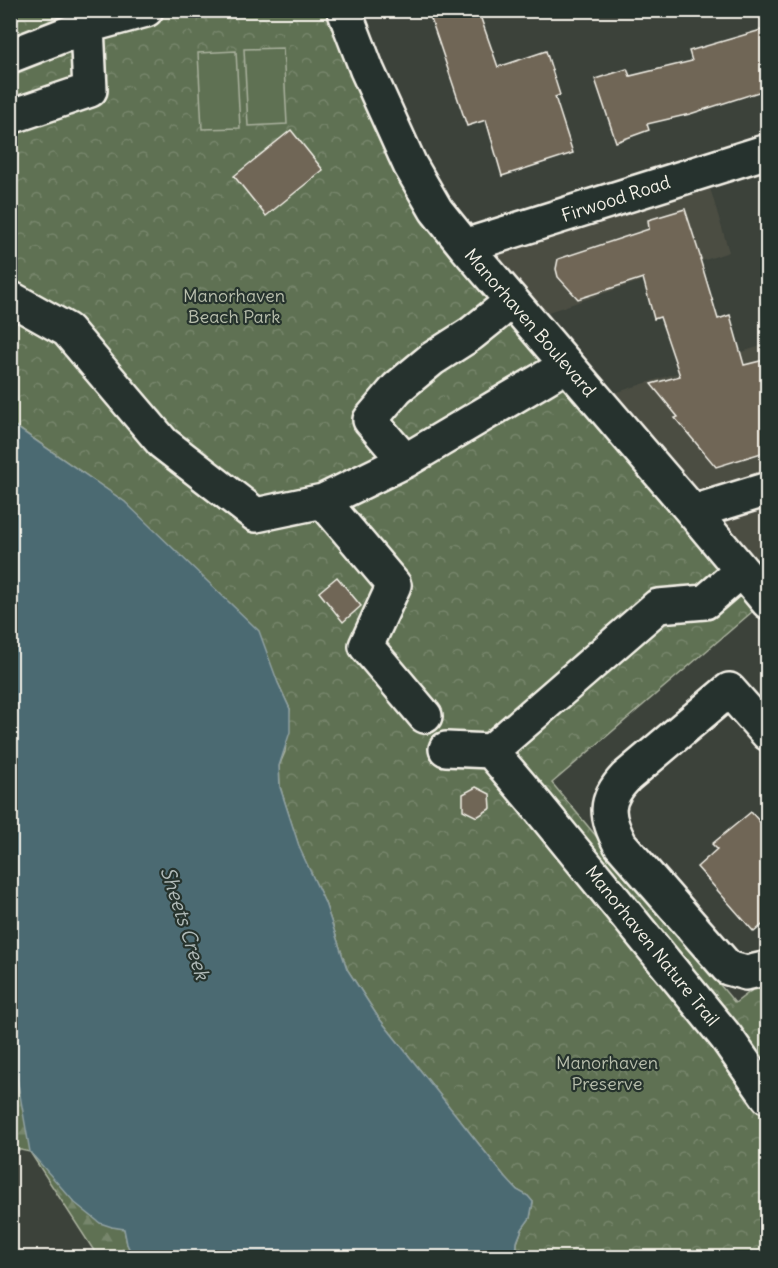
<svg xmlns="http://www.w3.org/2000/svg" width="778" height="1268" viewBox="0 0 778 1268" font-family="Delius,sans-serif">
  <defs>
    <pattern id="forest-firs" width="22" height="20" patternUnits="userSpaceOnUse" patternTransform="scale(1.5)"><rect width="22" height="20" fill="#5f7153"/><path d="M5 1l3.5 6h-7zM16 11l3.5 6h-7z" fill="#77866c"/></pattern>
    <pattern id="park-crowns" width="20" height="18" patternUnits="userSpaceOnUse" patternTransform="scale(1.5)"><rect width="20" height="18" fill="#5f7153"/><path d="M2 6a3 3 0 1 1 6 0M12 15a3 3 0 1 1 6 0" fill="none" stroke="#77866c"/></pattern>
  </defs>
  <rect width="100%" height="100%" fill="#3c423a"/>
  <filter id="ink" filterUnits="userSpaceOnUse"><feTurbulence type="fractalNoise" baseFrequency=".0167" numOctaves="2"/><feDisplacementMap in="SourceGraphic" scale="12" xChannelSelector="R" yChannelSelector="G"/><feConvolveMatrix kernelMatrix="1 2 1 2 8 2 1 2 1" color-interpolation-filters="sRGB"/></filter>
  <g filter="url(#ink)">
    <path fill="#4b4d43" d="M705,171L729,252L527,319L465,246Z
      M767,344V602L596,399Z"/>
    <path fill="url(#forest-firs)" stroke="#aab19e" stroke-width="1.5" d="M10,894L13,902L16,932L112,1227L124,1228L127,1244L133,1257H98L30,1152L11,1148Z"/>
    <path fill="url(#park-crowns)" stroke="#aab19e" stroke-width="1.5" d="M10,11H344L410,165L766,600L552,783L735,1003L767,979V1257H516L517,1243L522,1229L530,1218L533,1202L528,1196L517,1190L505,1177L378,1017L347,969L325,903L300,850L280,787L279,766L285,752L290,709L278,683L125,502L11,423Z"/>
    <path fill="#5f7153" stroke="#aab19e" stroke-width="1.5" d="M283,48L287,124L248,126L244,49Z
      M236,51L240,128L202,129L198,53Z"/>
    <path fill="#4c6a72" stroke="#8fa0a1" stroke-width="1.5" d="M10,423L125,502L259,631L278,683L290,709V732L279,766L280,787L300,849L325,903L347,969L378,1017L505,1177L517,1190L528,1196L533,1202L530,1218L522,1229L517,1242L516,1257H133L127,1244L124,1229L112,1227L100,1223L75,1203L30,1152L15,1067L16,933L13,902L10,894Z"/>
    <path fill="#6f6657" stroke="#f4f1e8" stroke-width="1.5" d="M428,10H478L498,67L546,51L560,95L555,97L573,153L502,176L486,120L467,126Z
      M768,28V89L690,114L647,124L649,130L616,142L595,79L627,69L630,76L692,61L689,51Z
      M291,130L323,170L266,216L234,176Z
      M685,209L701,259H700L718,319L730,315L744,365L768,359V451L716,467L675,418L678,417L651,384L680,376L660,317L654,319L643,278L578,299L558,277L556,269L558,259L649,229L648,220Z
      M337,577L361,606L343,622L319,592Z
      M476,787L490,794L491,808L477,817L463,810V794Z
      M751,812L768,831V920L754,932L697,867L717,849L712,844Z"/>
    <g fill="none" stroke-linecap="round" stroke-linejoin="round">
      <defs>
        <path id="minor" d="M344,10L367,70L410,165L436,210L465,246L693,512L768,602
          M10,56L87,26L146,10
          M10,117L90,90L87,26
          M465,246L768,151
          M10,298L67,330L163,443L256,515L323,501L405,461
          M370,420L405,461L567,365
          M370,420L397,388L432,359L471,334L512,301
          M323,501L394,585L366,646L425,716
          M693,512L768,489
          M768,734L729,690L626,777C603,801 606,816 620,844L728,968L746,973L768,968
          M446,749L491,751L531,798L726,1037L768,1097
          M491,751L658,606L705,602L741,571"/>
      </defs>
      <use href="#minor" stroke="#f4f1e8" stroke-width="38"/>
      <use href="#minor" stroke="#26332d" stroke-width="33"/>
    </g>
  </g>
  <g text-anchor="middle" stroke-width="4.5" stroke-linejoin="round" paint-order="stroke">
    <g font-size="18" fill="#f4f1e8" stroke="#26332d">
      <text transform="translate(616 199) rotate(-18)" y="6">Firwood Road</text>
      <text transform="translate(530 323) rotate(49)" y="6">Manorhaven Boulevard</text>
      <text transform="translate(652 946) rotate(51)" y="6">Manorhaven Nature Trail</text>
    </g>
    <g font-size="18" fill="#b8beac" stroke="#26332d">
      <text x="234" y="302">Manorhaven<tspan x="234" dy="21">Beach Park</tspan></text>
      <text x="607" y="1069">Manorhaven<tspan x="607" dy="21">Preserve</tspan></text>
    </g>
    <g font-size="20" font-style="italic" fill="#b1bbb9" stroke="#26332d">
      <text transform="translate(185 923) rotate(72)" y="7">Sheets Creek</text>
    </g>
  </g>
  <rect width="778" height="1268" fill="none" stroke="#26332d" stroke-width="36"/>
  <rect x="18" y="18" width="742" height="1232" fill="none" stroke="#f4f1e8" stroke-width="2" filter="url(#ink)"/>
</svg>
